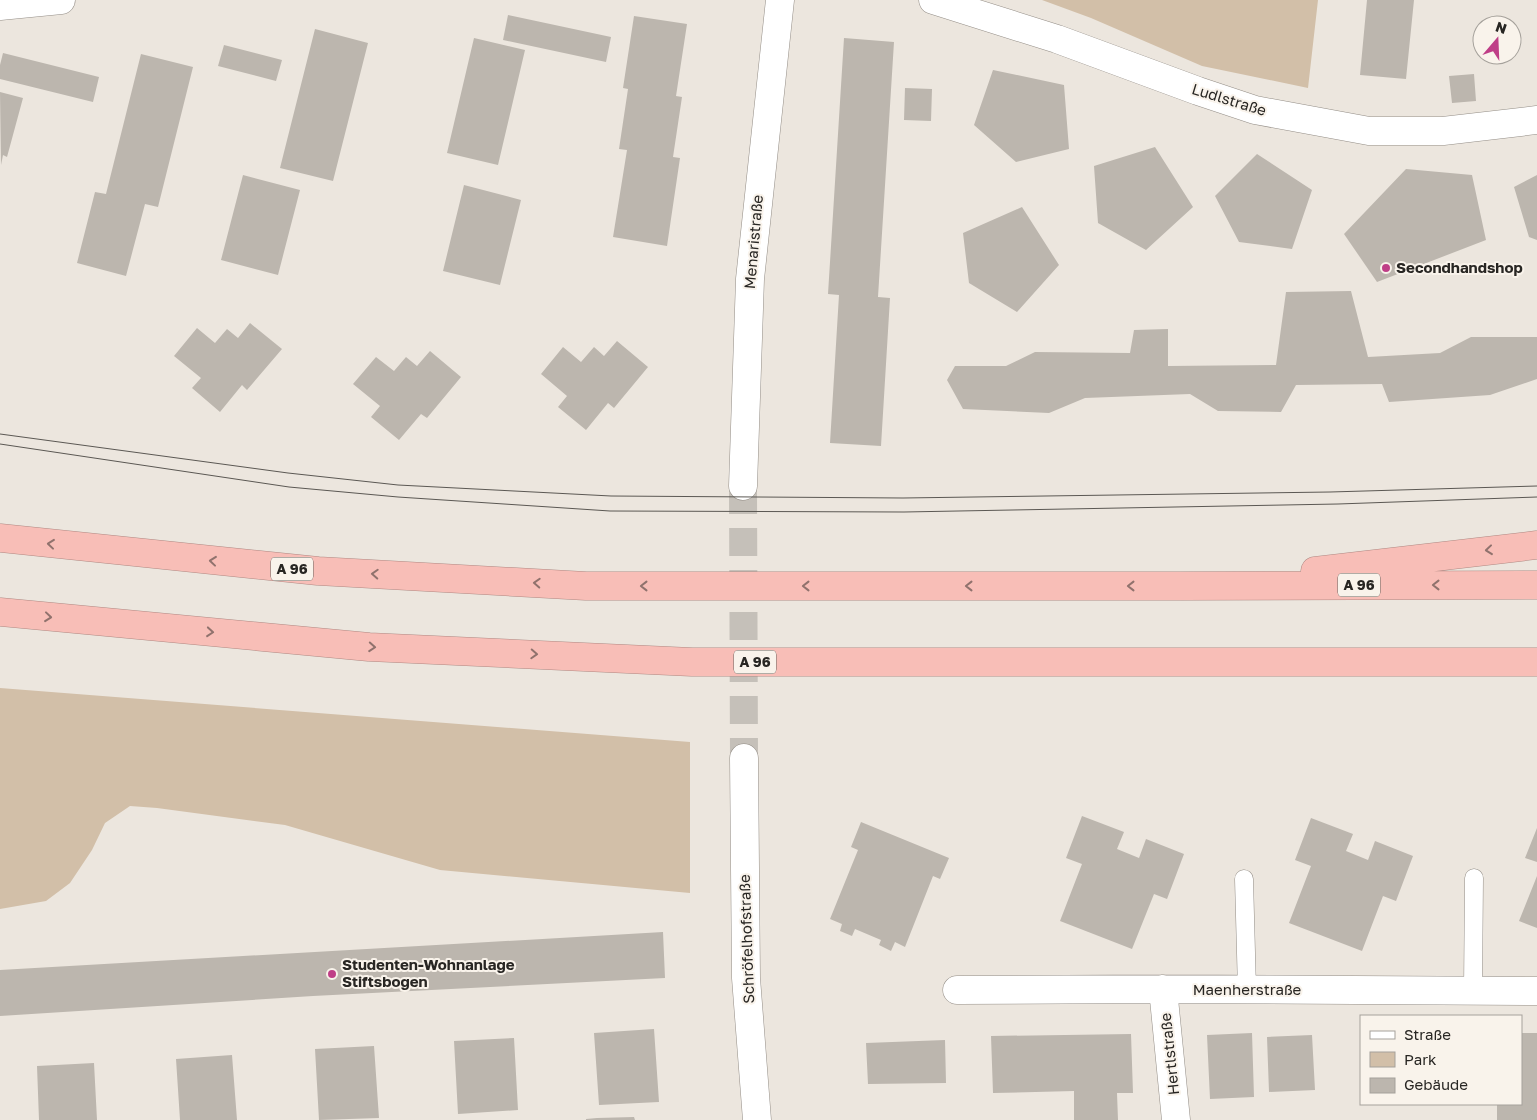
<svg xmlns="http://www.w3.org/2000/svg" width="1537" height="1120" viewBox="0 0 1537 1120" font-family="'Golos Text',sans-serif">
  <rect width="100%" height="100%" fill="#ece6de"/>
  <path fill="#d2bfa8" d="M1042,0H1318L1308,88L1202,66L1091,18Z
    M0,688L690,742V893L440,870L285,825L157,808L130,806L105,823L92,850L70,883L46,901L0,909Z"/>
  <path fill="#bcb6ae" d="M1367,0H1414L1406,79L1360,75Z
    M508,15L611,37L606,62L503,40Z
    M634,16L687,24L676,96L682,97L673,157L680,158L667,246L613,237L627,150L619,149L628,89L623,88Z
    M315,29L368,43L333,181L280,168Z
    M474,38L525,50L498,165L447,153Z
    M844,38L894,42L878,297L890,298L881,446L830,443L839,295L828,294Z
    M224,45L282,60L276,81L218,66Z
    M3,53L99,77L93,102L0,79V65Z
    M141,54L193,67L158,207L145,204L126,276L77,263L95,192L106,194Z
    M993,70L1064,85L1069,149L1016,162L974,125Z
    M1474,74L1476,101L1452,103L1449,76Z
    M905,88L932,89L931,121L904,120Z
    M0,92L23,98L7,157L3,155L1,165Z
    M1155,147L1193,207L1146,250L1098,223L1094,166Z
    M1257,154L1312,190L1292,249L1239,242L1215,196Z
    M1406,169L1472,175L1486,240L1377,282L1344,234Z
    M243,175L300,190L278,275L221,260Z
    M1537,175V240L1529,237L1514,187Z
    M464,185L521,200L500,285L443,271Z
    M1022,207L1059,265L1017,312L969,283L963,233Z
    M1351,291L1368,357L1440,353L1471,337H1537V379L1490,395L1389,402L1382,384L1296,385L1281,412L1218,411L1190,394L1085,398L1049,413L963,409L947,380L955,366H1006L1035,352L1130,353L1134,330L1168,329V366L1276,365L1286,292Z
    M250,323L282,349L247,390L242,385L220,412L192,388L201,378L174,356L197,328L215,343L227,329L238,338Z
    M617,341L648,367L614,408L608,403L586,430L558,407L567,396L541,374L563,347L581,362L594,347L604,356Z
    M430,351L461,377L427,418L421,414L399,440L371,417L380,406L353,384L376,357L394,371L406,357L417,366Z
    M1082,816L1124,832L1117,849L1139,858L1146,839L1184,854L1167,899L1154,894L1132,949L1060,921L1082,864L1066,858Z
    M1311,818L1353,834L1346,851L1368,860L1375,841L1413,856L1396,901L1383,896L1362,951L1289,923L1311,866L1295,860Z
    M861,822L949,858L940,879L933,876L905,947L895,942L891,951L879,945L881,940L855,929L852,936L840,931L842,924L830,919L858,850L851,847Z
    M1537,828V862L1525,858Z
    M1537,876V928L1519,921Z
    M663,932L665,978L313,996L0,1016V970Z
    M654,1029L659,1102L599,1105L594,1033Z
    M1252,1033L1254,1097L1210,1099L1207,1035Z
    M1521,1033H1537V1120H1497V1104H1521Z
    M1131,1034L1133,1093H1117L1118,1120H1074V1091L993,1093L991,1036Z
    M1312,1035L1315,1090L1269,1092L1267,1037Z
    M514,1038L518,1110L458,1114L454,1041Z
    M945,1040L946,1083L868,1084L866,1043Z
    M374,1046L379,1118L319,1120L315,1049Z
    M232,1055L237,1120H180L176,1059Z
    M94,1063L97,1120H39L37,1066Z
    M634,1117L635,1120H586V1119L597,1118Z"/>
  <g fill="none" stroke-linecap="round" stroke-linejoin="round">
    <path stroke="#c5c0b9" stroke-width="28" stroke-dasharray="28 14" stroke-linecap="butt" d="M743,486L744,758"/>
    <defs>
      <path id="lane" d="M1244,879L1247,990
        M1473,990L1474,878"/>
      <path id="street" d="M933,0L1057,39L1198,91L1255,110L1369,131H1443L1537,120
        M0,6L61,0
        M1163,989L1176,1120
        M957,990L1163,989L1537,991"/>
      <path id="secondary" d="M743,486L750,279L780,0
        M744,758L746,978L757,1120"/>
      <path id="highway" d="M0,538L318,571L586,586H1180L1537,585
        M1315,571L1537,545
        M0,612L369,647L692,662H1537"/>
    </defs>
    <use href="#lane" stroke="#938d86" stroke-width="19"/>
    <use href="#street" stroke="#938d86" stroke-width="29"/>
    <use href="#secondary" stroke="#938d86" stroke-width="29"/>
    <use href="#highway" stroke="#af8983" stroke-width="29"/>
    <use href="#lane" stroke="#fff" stroke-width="18"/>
    <use href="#street" stroke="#fff" stroke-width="28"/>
    <use href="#secondary" stroke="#fff" stroke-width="28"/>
    <use href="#highway" stroke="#f8beb7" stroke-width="28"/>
    <path stroke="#5b5853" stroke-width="1" d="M0,434L288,473L398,485L611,496L903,498L1330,492L1537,486
      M0,444L289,487L398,497L610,511L904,512L1338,504L1537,497"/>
  </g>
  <defs><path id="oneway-chevron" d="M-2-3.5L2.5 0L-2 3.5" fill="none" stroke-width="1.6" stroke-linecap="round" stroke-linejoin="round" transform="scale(1.25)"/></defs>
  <g stroke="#90726d">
    <use href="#oneway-chevron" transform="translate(51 544) rotate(-174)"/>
    <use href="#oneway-chevron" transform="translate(1489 550) rotate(174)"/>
    <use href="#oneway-chevron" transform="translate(213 561) rotate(-174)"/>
    <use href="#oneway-chevron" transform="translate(375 574) rotate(-177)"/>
    <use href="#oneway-chevron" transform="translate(537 583) rotate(-177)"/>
    <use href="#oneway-chevron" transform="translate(1436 585) rotate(180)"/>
    <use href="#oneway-chevron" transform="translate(644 586) rotate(-180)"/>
    <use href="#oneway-chevron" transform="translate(806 586) rotate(-180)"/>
    <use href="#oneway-chevron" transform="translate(969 586) rotate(-180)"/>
    <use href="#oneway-chevron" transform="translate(1131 586) rotate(-180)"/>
    <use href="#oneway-chevron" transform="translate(48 617) rotate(6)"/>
    <use href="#oneway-chevron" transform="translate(210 632) rotate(5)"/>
    <use href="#oneway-chevron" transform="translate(372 647) rotate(4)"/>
    <use href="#oneway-chevron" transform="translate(534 654) rotate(3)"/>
  </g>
  <g fill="#bf3e87" stroke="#f9f3eb" stroke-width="2">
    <circle cx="1386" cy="268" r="5"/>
    <circle cx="332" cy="974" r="5"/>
  </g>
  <g text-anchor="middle" stroke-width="4" stroke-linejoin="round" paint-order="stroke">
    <g fill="#f9f3eb" stroke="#67645f" stroke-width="1">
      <rect x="271" y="557.5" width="42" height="23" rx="4"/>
      <rect x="1338" y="573.5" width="42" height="23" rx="4"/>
      <rect x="734" y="650.5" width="42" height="23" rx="4"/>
    </g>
    <g font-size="14" font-weight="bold" fill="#282623">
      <text x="292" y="574">A 96</text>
      <text x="1359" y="590">A 96</text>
      <text x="755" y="667">A 96</text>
    </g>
    <g font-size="15" fill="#282623" stroke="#f9f3eb">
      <text transform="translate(1229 100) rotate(17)" y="5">Ludlstraße</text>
      <text transform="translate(754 242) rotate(-85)" y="5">Menaristraße</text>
      <text transform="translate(747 939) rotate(-92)" y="5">Schröfelhofstraße</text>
      <text x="1247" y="995">Maenherstraße</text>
      <text transform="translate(1170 1054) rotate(-96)" y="5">Hertlstraße</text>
    </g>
    <g font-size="15" font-weight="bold" fill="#282623" stroke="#f9f3eb" text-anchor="start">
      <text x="1396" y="273">Secondhandshop</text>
      <text x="342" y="970">Studenten-Wohnanlage<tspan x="342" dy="17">Stiftsbogen</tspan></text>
    </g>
  </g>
  <rect x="1360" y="1015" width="162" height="90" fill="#f9f3eb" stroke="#a5a19b"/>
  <rect x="1370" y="1031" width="25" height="8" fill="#ffffff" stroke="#a5a19b"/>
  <text x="1404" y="1040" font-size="15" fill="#282623">Straße</text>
  <rect x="1370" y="1052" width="25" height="15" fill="#d2bfa8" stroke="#a5a19b"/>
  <text x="1404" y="1065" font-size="15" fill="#282623">Park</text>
  <rect x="1370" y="1078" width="25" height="15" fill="#bcb6ae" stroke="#a5a19b"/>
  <text x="1404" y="1090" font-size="15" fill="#282623">Gebäude</text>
  <g transform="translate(1497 40) rotate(19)"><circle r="24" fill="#f9f3eb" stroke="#a5a19b"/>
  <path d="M0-4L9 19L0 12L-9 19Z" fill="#bf3e87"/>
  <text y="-8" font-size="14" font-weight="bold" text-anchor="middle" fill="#282623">N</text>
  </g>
</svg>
